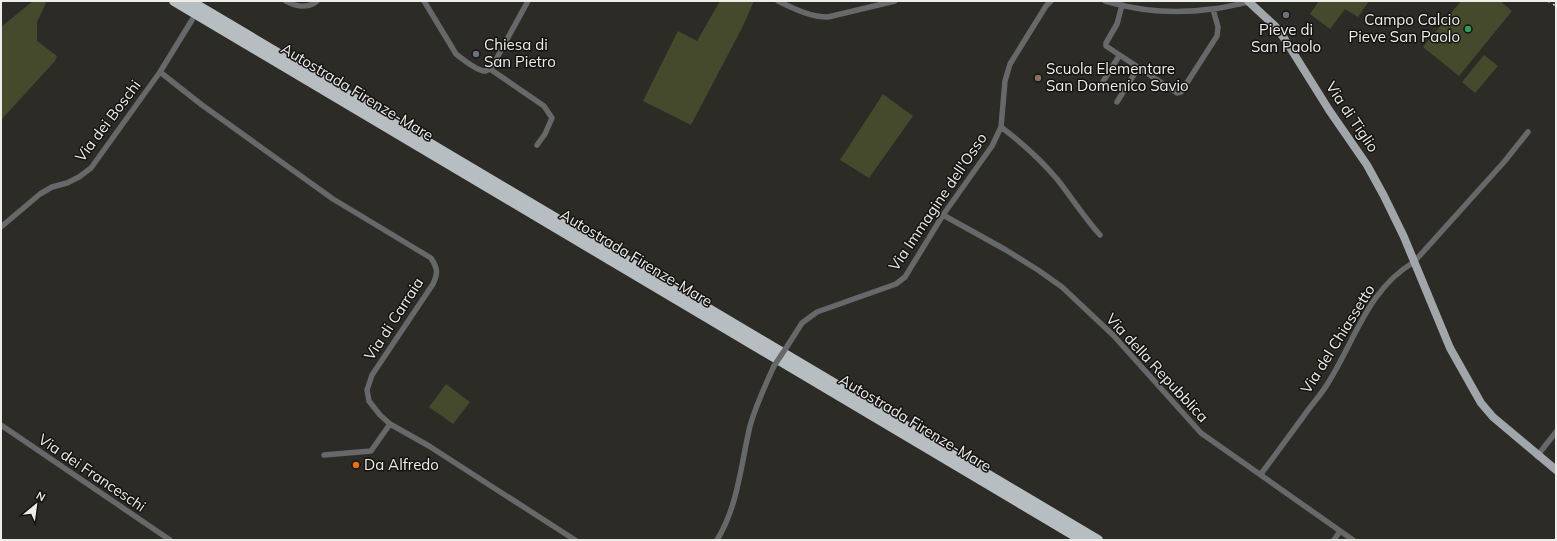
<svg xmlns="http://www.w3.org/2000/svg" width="1557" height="541" viewBox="0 0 1557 541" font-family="Mulish,sans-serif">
  <rect width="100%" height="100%" fill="#2c2b26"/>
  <path fill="#454a2d" d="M33,1H47L37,22V41L57,56L55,61L1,120V27Z
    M720,1H754L742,28L691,125L643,101L678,31L697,41Z
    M1319,1H1369L1358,17L1345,9L1330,29L1310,14Z
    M1461,1H1500L1512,11L1459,76L1423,47Z
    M1484,55L1498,66L1475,93L1462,82Z
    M883,94L913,116L869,178L840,160Z
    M446,384L470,402L453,424L429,407Z"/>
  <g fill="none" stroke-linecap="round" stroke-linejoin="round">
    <path stroke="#66686a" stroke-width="5.5" d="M286,1C297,7 307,9 317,1
      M424,1L456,54C461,58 479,72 486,71C489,70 491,67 493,65L528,1
      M778,1C793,8 810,17 828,17L895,1
      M1105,1C1139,11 1177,14 1212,9C1225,8 1237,4 1249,2
      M1122,5L1117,24L1106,43V46L1177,93L1181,92L1217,36L1218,27L1213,9
      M490,69L544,106L552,118L545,134L537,145
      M160,72L202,105L333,199L431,258C438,269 438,273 433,284L372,375L367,390L369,401L380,415L390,424L429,446L575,540
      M1099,88L1119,56
      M1117,102L1138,68
      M1001,127C1021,142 1041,160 1057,179C1072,198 1084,217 1100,235
      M943,215L1006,250L1038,270L1062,287L1113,335L1201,433L1353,540
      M1,227L40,194L52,187L67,183L79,177L91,168L160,72L192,20
      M788,345L802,323L817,312L896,284L905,277L943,215L992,146L1001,127L1005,81L1010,64L1046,6L1051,1
      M1,425L170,540
      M324,455L371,451L390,424
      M1537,456L1556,432
      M1261,474C1275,455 1289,436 1303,417C1311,405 1321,395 1328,383C1355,340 1368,289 1414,262L1504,162L1528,132
      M717,540C738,506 741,464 750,426C756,405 765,386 774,366
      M1334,540L1340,531"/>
    <path stroke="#a0a6a9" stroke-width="8" d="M1248,1L1275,26L1284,38L1329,110L1367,165L1384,196L1404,237L1450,348L1481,403L1493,417L1556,470"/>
    <path stroke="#b7bec2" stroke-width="10" d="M174,1L1082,540
      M190,1L1098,540"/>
    <path stroke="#d1d0cc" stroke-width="1.5" stroke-dasharray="2 4" stroke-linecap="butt" d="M1548,1L1556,6"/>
    <path stroke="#66686a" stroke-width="5.5" d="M774,366L788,345"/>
  </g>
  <g fill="#6b7280" stroke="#141311" stroke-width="1.5">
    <circle cx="1286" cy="15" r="4"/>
    <circle cx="476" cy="54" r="4"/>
  </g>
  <circle fill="#2e9e5b" stroke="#141311" stroke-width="1.5" cx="1468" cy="29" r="4"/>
  <circle fill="#8d6e63" stroke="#141311" stroke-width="1.5" cx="1038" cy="78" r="4"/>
  <circle fill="#e8710a" stroke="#141311" stroke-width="1.5" cx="356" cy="465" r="4"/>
  <g text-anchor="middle" stroke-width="3" stroke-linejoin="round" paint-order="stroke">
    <g font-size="15" fill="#eeedea" stroke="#141311" text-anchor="start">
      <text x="1460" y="25" text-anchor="end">Campo Calcio<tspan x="1460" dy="17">Pieve San Paolo</tspan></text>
      <text x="1286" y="35" text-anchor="middle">Pieve di<tspan x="1286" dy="17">San Paolo</tspan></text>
      <text x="484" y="50">Chiesa di<tspan x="484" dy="17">San Pietro</tspan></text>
      <text x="1046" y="74">Scuola Elementare<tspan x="1046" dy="17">San Domenico Savio</tspan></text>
      <text x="364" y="470">Da Alfredo</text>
    </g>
    <g font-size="15" fill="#eeedea" stroke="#141311">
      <text transform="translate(357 92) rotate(31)" y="5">Autostrada Firenze-Mare</text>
      <text transform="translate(1352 117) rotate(56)" y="5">Via di Tiglio</text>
      <text transform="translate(108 121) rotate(-53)" y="5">Via dei Boschi</text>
      <text transform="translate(938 202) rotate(-56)" y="5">Via Immagine dell'Osso</text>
      <text transform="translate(636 258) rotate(31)" y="5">Autostrada Firenze-Mare</text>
      <text transform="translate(394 319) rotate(-57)" y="5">Via di Carraia</text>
      <text transform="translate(1338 339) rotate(-58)" y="5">Via del Chiassetto</text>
      <text transform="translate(1157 368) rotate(47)" y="5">Via della Repubblica</text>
      <text transform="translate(915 423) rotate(31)" y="5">Autostrada Firenze-Mare</text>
      <text transform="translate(92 473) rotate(34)" y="5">Via dei Franceschi</text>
    </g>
  </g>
  <rect width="1557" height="541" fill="none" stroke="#eeedea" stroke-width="4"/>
  <g transform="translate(36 505) rotate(29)" stroke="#141311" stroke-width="3" paint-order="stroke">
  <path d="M0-3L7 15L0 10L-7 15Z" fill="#eeedea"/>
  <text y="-6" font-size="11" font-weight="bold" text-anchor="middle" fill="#eeedea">N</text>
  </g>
</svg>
